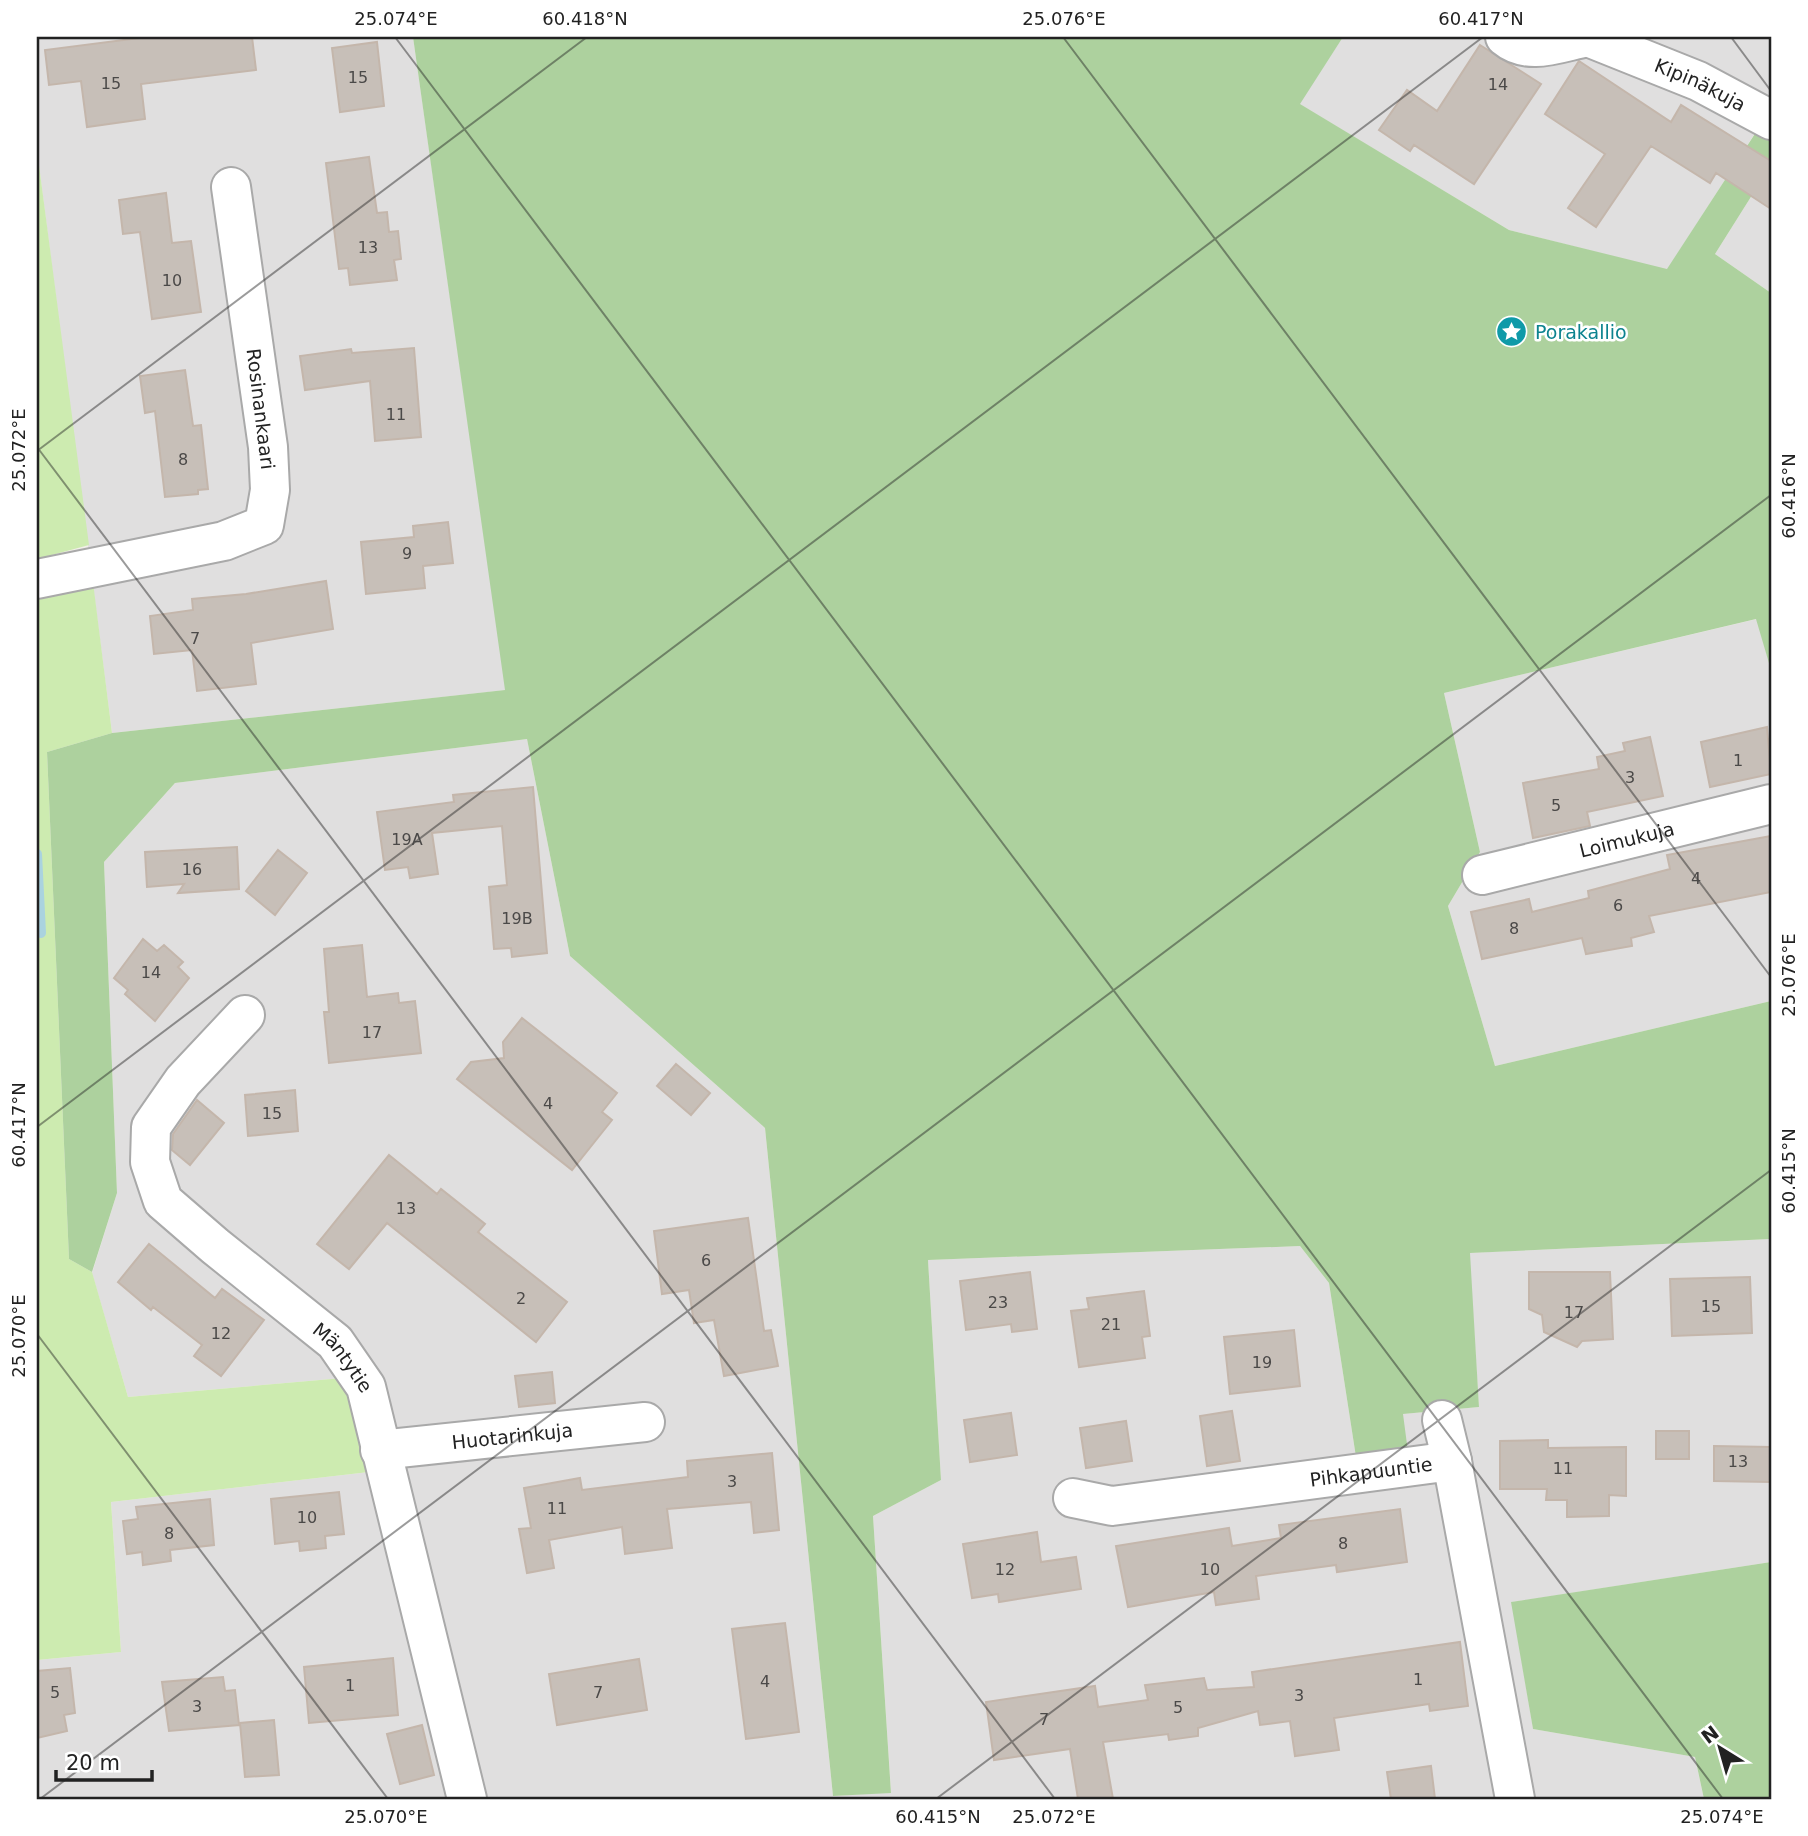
<svg xmlns="http://www.w3.org/2000/svg" width="1808" height="1836" viewBox="0 0 1808 1836" font-family="'DejaVu Sans',sans-serif">
  <rect width="100%" height="100%" fill="#f2efe9"/>
  <path fill="#e0dfdf" d="M37,37H413L506,690L112,733L37,150Z
    M1343,37H1771V133L1759,127L1667,270L1509,230L1299,104Z
    M1771,165V293L1715,254Z
    M1757,619L1771,670V1001L1495,1066L1448,906L1480,852L1444,693Z
    M527,739L570,956L765,1128L833,1796L891,1792L873,1516L941,1480L928,1260L1300,1246L1329,1283L1356,1457L1402,1414L1479,1407L1469,1253L1770,1239L1771,1562L1512,1602L1533,1729L1695,1757L1704,1799H37V1660L121,1652L111,1502L369,1472L343,1378L128,1397L92,1273L117,1193L104,862L175,783Z"/>
  <path fill="#cdebb0" d="M37,150L89,545L37,559Z
    M93,582L112,733L47,752L69,1259L92,1272L128,1397L343,1378L369,1472L111,1502L121,1652L37,1660V595Z"/>
  <path fill="#add19e" d="M413,37H1343L1300,104L1509,230L1667,269L1760,126L1771,133V165L1715,254L1771,293V670L1756,619L1444,693L1480,852L1448,906L1495,1066L1771,1001V1246L1770,1239L1470,1253L1479,1407L1403,1414L1408,1452L1356,1457L1329,1283L1300,1246L928,1260L941,1480L873,1516L891,1793L833,1796L765,1128L570,956L527,739L175,783L104,862L117,1193L92,1272L69,1259L47,752L112,733L505,690Z
    M1771,1562V1799H1704L1695,1757L1533,1729L1511,1602Z"/>
  <g fill="none" stroke-linecap="round" stroke-linejoin="round">
    <path stroke="#aad3df" stroke-width="10" d="M37,854L41,933"/>
  </g>
  <path fill="#c7bfb8" stroke="#c4b6ab" stroke-width="2" d="M147,37H252L256,70L141,84L145,119L87,127L81,81L49,85L45,50Z
    M377,42L384,106L340,112L332,48Z
    M1480,45L1541,84L1474,184L1414,145L1410,151L1379,130L1407,90L1437,111Z
    M1579,61L1671,122L1681,105L1771,161V209L1716,173L1710,183L1651,146L1596,227L1568,208L1605,154L1545,114Z
    M369,157L377,213L387,212L389,232L398,231L401,259L394,260L397,280L350,285L348,268L339,269L326,163Z
    M166,193L172,243L191,241L201,312L152,319L140,232L123,234L119,200Z
    M414,348L421,437L375,441L370,381L305,390L300,356L351,349L352,353Z
    M185,370L193,426L201,425L208,489L198,490V494L165,497L155,411L145,413L140,376Z
    M448,522L453,563L423,566L425,588L366,594L361,542L414,537L413,526Z
    M326,581L333,629L251,643L256,684L197,691L192,650L154,654L150,616L193,610L192,599L246,594Z
    M1767,727L1771,774L1710,787L1701,742Z
    M1650,737L1663,796L1587,812L1590,826L1533,838L1523,783L1599,769L1597,757L1625,751L1623,743Z
    M533,787L547,953L512,957L511,948L494,949L489,887L507,885L502,826L432,833L438,874L410,878L408,867L385,870L377,812L454,802L453,795Z
    M1771,836V892L1649,916L1654,932L1631,938L1632,946L1586,954L1582,938L1482,959L1471,912L1529,899L1532,912L1589,898L1588,891L1670,869L1667,855Z
    M237,847L239,889L178,893L184,884L147,887L145,852Z
    M278,850L307,873L275,915L246,891Z
    M143,939L157,951L164,945L183,962L178,967L189,978L155,1021L125,994L128,990L114,978Z
    M362,945L367,997L398,993L399,1003L415,1001L421,1053L329,1063L324,1012H329L324,949Z
    M522,1018L617,1093L602,1112L612,1120L572,1170L457,1079L471,1062L504,1058L503,1042Z
    M676,1064L710,1093L691,1115L657,1086Z
    M295,1090L298,1131L248,1136L245,1095Z
    M197,1100L224,1123L190,1165L172,1150L173,1134Z
    M389,1155L437,1194L441,1189L485,1224L478,1232L567,1302L536,1342L387,1223L349,1269L317,1244Z
    M748,1218L764,1331L771,1330L778,1366L724,1376L714,1320L694,1323L689,1290L662,1294L654,1231Z
    M149,1244L215,1298L222,1289L264,1320L221,1376L194,1356L202,1345L153,1307L151,1310L118,1282Z
    M1030,1272L1037,1329L1012,1332L1011,1324L966,1330L960,1281Z
    M1529,1272H1610L1613,1339L1582,1341L1577,1347L1544,1332L1542,1315L1529,1309Z
    M1750,1277L1752,1333L1672,1336L1670,1279Z
    M1144,1291L1150,1336L1142,1337L1145,1358L1079,1367L1071,1311L1089,1309L1087,1298Z
    M1294,1330L1300,1386L1230,1394L1224,1337Z
    M552,1372L555,1403L519,1407L515,1376Z
    M1232,1411L1240,1461L1207,1466L1200,1416Z
    M1011,1413L1017,1455L970,1462L964,1420Z
    M1126,1421L1132,1461L1086,1468L1080,1428Z
    M1656,1431H1689V1459H1656Z
    M1548,1440V1448L1626,1447V1496L1609,1495V1516L1567,1517V1500H1546L1547,1489H1500V1441Z
    M1714,1446L1771,1447V1482L1714,1481Z
    M772,1453L779,1530L754,1533L751,1502L667,1509L672,1548L625,1554L622,1527L549,1540L554,1568L527,1573L519,1529L531,1528L524,1488L580,1478L582,1490L688,1477L687,1461Z
    M339,1492L344,1534L325,1536L326,1548L300,1551L299,1541L275,1544L271,1499Z
    M210,1499L214,1545L170,1550L171,1561L143,1565L142,1552L127,1554L123,1521L138,1519L136,1507Z
    M1400,1509L1407,1562L1337,1572L1336,1565L1256,1576L1259,1599L1216,1605L1214,1592L1128,1607L1116,1546L1229,1528L1232,1546L1281,1538L1279,1525Z
    M1037,1532L1041,1562L1076,1557L1081,1589L999,1602L998,1594L972,1598L963,1544Z
    M785,1623L799,1732L746,1739L732,1629Z
    M1460,1642L1468,1706L1430,1711L1429,1704L1334,1718L1339,1750L1295,1756L1290,1721L1260,1725L1258,1711L1198,1728V1736L1169,1740L1168,1734L1103,1742L1113,1799H1078L1070,1749L994,1760L986,1702L1095,1686L1098,1707L1148,1700L1145,1685L1204,1678L1207,1690L1254,1687L1252,1672Z
    M393,1658L398,1715L309,1723L304,1667Z
    M639,1659L647,1710L557,1725L549,1674Z
    M70,1668L75,1713L64,1715L67,1731L37,1738V1671Z
    M223,1677L225,1691L235,1690L239,1725L169,1731L162,1682Z
    M274,1720L279,1775L245,1777L240,1723Z
    M422,1725L434,1775L400,1784L387,1734Z
    M1431,1766L1435,1799H1391L1387,1772Z"/>
  <g fill="none" stroke-linecap="round" stroke-linejoin="round">
    <defs>
      <g id="minor">
        <path d="M1505,37C1529,57 1560,42 1588,37"/>
        <path id="s1" d="M1588,37L1698,81L1771,120"/>
        <path d="M37,579L224,541L264,525L270,490L268,447L231,187"/>
        <path id="s2" d="M1482,875L1771,804"/>
        <path id="s3" d="M245,1015L183,1081L151,1127L150,1162L163,1201L215,1246L335,1342L366,1387L467,1799"/>
        <path d="M1442,1420L1452,1461"/>
        <path id="s4" d="M380,1450L645,1422"/>
        <path id="s5" d="M1073,1498L1112,1506L1452,1461L1515,1799"/>
      </g>
    </defs>
    <use href="#minor" stroke="#a9a9a9" stroke-width="42"/>
    <use href="#minor" stroke="#fff" stroke-width="38"/>
  </g>
  <path fill="none" stroke="#222" stroke-width="2" stroke-opacity="0.45" d="M395,37L1723,1799M1063,37L1771,977M1731,37L1771,91M37,447L1055,1799M37,451L587,37M37,1127L1483,37M37,1334L388,1799M40,1799L1771,495M936,1799L1771,1170"/>
  <defs>
    <symbol id="sight-disc" viewBox="-11 -11 22 22"><circle r="9.5" fill="#0f9aa8" stroke="#fff"/><path d="M0-6L1.8-2.2L6-1.7L2.9 1.2L3.7 5.4L0 3.3L-3.7 5.4L-2.9 1.2L-6-1.7L-1.8-2.2Z" fill="#fff"/></symbol>
  </defs>
  <g fill-rule="evenodd">
    <use href="#sight-disc" x="1494" y="314" width="35" height="35"/>
  </g>
  <g text-anchor="middle" stroke-width="5" stroke-linejoin="round" paint-order="stroke">
    <g font-size="16" fill="#4b4948">
      <text x="358" y="83">15</text>
      <text x="111" y="89">15</text>
      <text x="1498" y="90">14</text>
      <text x="368" y="253">13</text>
      <text x="172" y="286">10</text>
      <text x="396" y="420">11</text>
      <text x="183" y="465">8</text>
      <text x="407" y="559">9</text>
      <text x="195" y="644">7</text>
      <text x="1738" y="766">1</text>
      <text x="1630" y="783">3</text>
      <text x="1556" y="811">5</text>
      <text x="407" y="845">19A</text>
      <text x="192" y="875">16</text>
      <text x="1696" y="884">4</text>
      <text x="1618" y="911">6</text>
      <text x="517" y="924">19B</text>
      <text x="1514" y="934">8</text>
      <text x="151" y="978">14</text>
      <text x="372" y="1038">17</text>
      <text x="548" y="1109">4</text>
      <text x="272" y="1119">15</text>
      <text x="406" y="1214">13</text>
      <text x="706" y="1266">6</text>
      <text x="521" y="1304">2</text>
      <text x="998" y="1308">23</text>
      <text x="1711" y="1312">15</text>
      <text x="1574" y="1318">17</text>
      <text x="1111" y="1330">21</text>
      <text x="221" y="1339">12</text>
      <text x="1262" y="1368">19</text>
      <text x="1738" y="1467">13</text>
      <text x="1563" y="1474">11</text>
      <text x="732" y="1487">3</text>
      <text x="557" y="1514">11</text>
      <text x="307" y="1523">10</text>
      <text x="169" y="1539">8</text>
      <text x="1343" y="1549">8</text>
      <text x="1005" y="1575">12</text>
      <text x="1210" y="1575">10</text>
      <text x="1418" y="1685">1</text>
      <text x="765" y="1687">4</text>
      <text x="350" y="1691">1</text>
      <text x="55" y="1698">5</text>
      <text x="598" y="1698">7</text>
      <text x="1299" y="1701">3</text>
      <text x="197" y="1712">3</text>
      <text x="1178" y="1713">5</text>
      <text x="1044" y="1725">7</text>
    </g>
    <g font-size="19" fill="#222" stroke="#fff">
      <text dy="7" stroke="none"><textPath href="#s1" startOffset="122">Kipinäkuja</textPath></text>
      <text transform="translate(261 409) rotate(83)" y="7">Rosinankaari</text>
      <text dy="7" stroke="none"><textPath href="#s2" startOffset="149">Loimukuja</textPath></text>
      <text dy="7" stroke="none"><textPath href="#s3" startOffset="462">Mäntytie</textPath></text>
      <text dy="7" stroke="none"><textPath href="#s4" startOffset="133">Huotarinkuja</textPath></text>
      <text dy="7" stroke="none"><textPath href="#s5" startOffset="301">Pihkapuuntie</textPath></text>
    </g>
    <g font-size="19" fill="#0d838f" stroke="#fff" text-anchor="start">
      <text x="1535" y="339">Porakallio</text>
    </g>
  </g>
  <rect width="1808" height="1836" fill="none" stroke="#ffffff" stroke-width="77"/>
  <g transform="translate(1720 1748) rotate(323)" stroke="#ffffff" stroke-width="5" paint-order="stroke">
  <path d="M0-5L12 26L0 18L-12 26Z" fill="#222222"/>
  <text y="-10" font-size="19" font-weight="bold" text-anchor="middle" fill="#222222">N</text>
  </g>
  <path d="M56 1770v10h96v-10" fill="none" stroke="#222222" stroke-width="3.5"/>
  <text x="66" y="1770" font-size="21" fill="#222222" stroke="#ffffff" stroke-width="5" paint-order="stroke">20 m</text>
  <rect x="38" y="38" width="1732" height="1760" fill="none" stroke="#222" stroke-width="2.5"/>
  <g font-size="18" text-anchor="middle" fill="#222">
    <text x="396" y="25">25.074°E</text>
    <text x="585" y="25">60.418°N</text>
    <text x="1064" y="25">25.076°E</text>
    <text x="1481" y="25">60.417°N</text>
    <text transform="translate(19 450) rotate(-90)" y="6">25.072°E</text>
    <text transform="translate(1789 496) rotate(-90)" y="6">60.416°N</text>
    <text transform="translate(1789 975) rotate(-90)" y="6">25.076°E</text>
    <text transform="translate(19 1125) rotate(-90)" y="6">60.417°N</text>
    <text transform="translate(1789 1171) rotate(-90)" y="6">60.415°N</text>
    <text transform="translate(19 1336) rotate(-90)" y="6">25.070°E</text>
    <text x="386" y="1823">25.070°E</text>
    <text x="938" y="1823">60.415°N</text>
    <text x="1054" y="1823">25.072°E</text>
    <text x="1722" y="1823">25.074°E</text>
  </g>
</svg>
